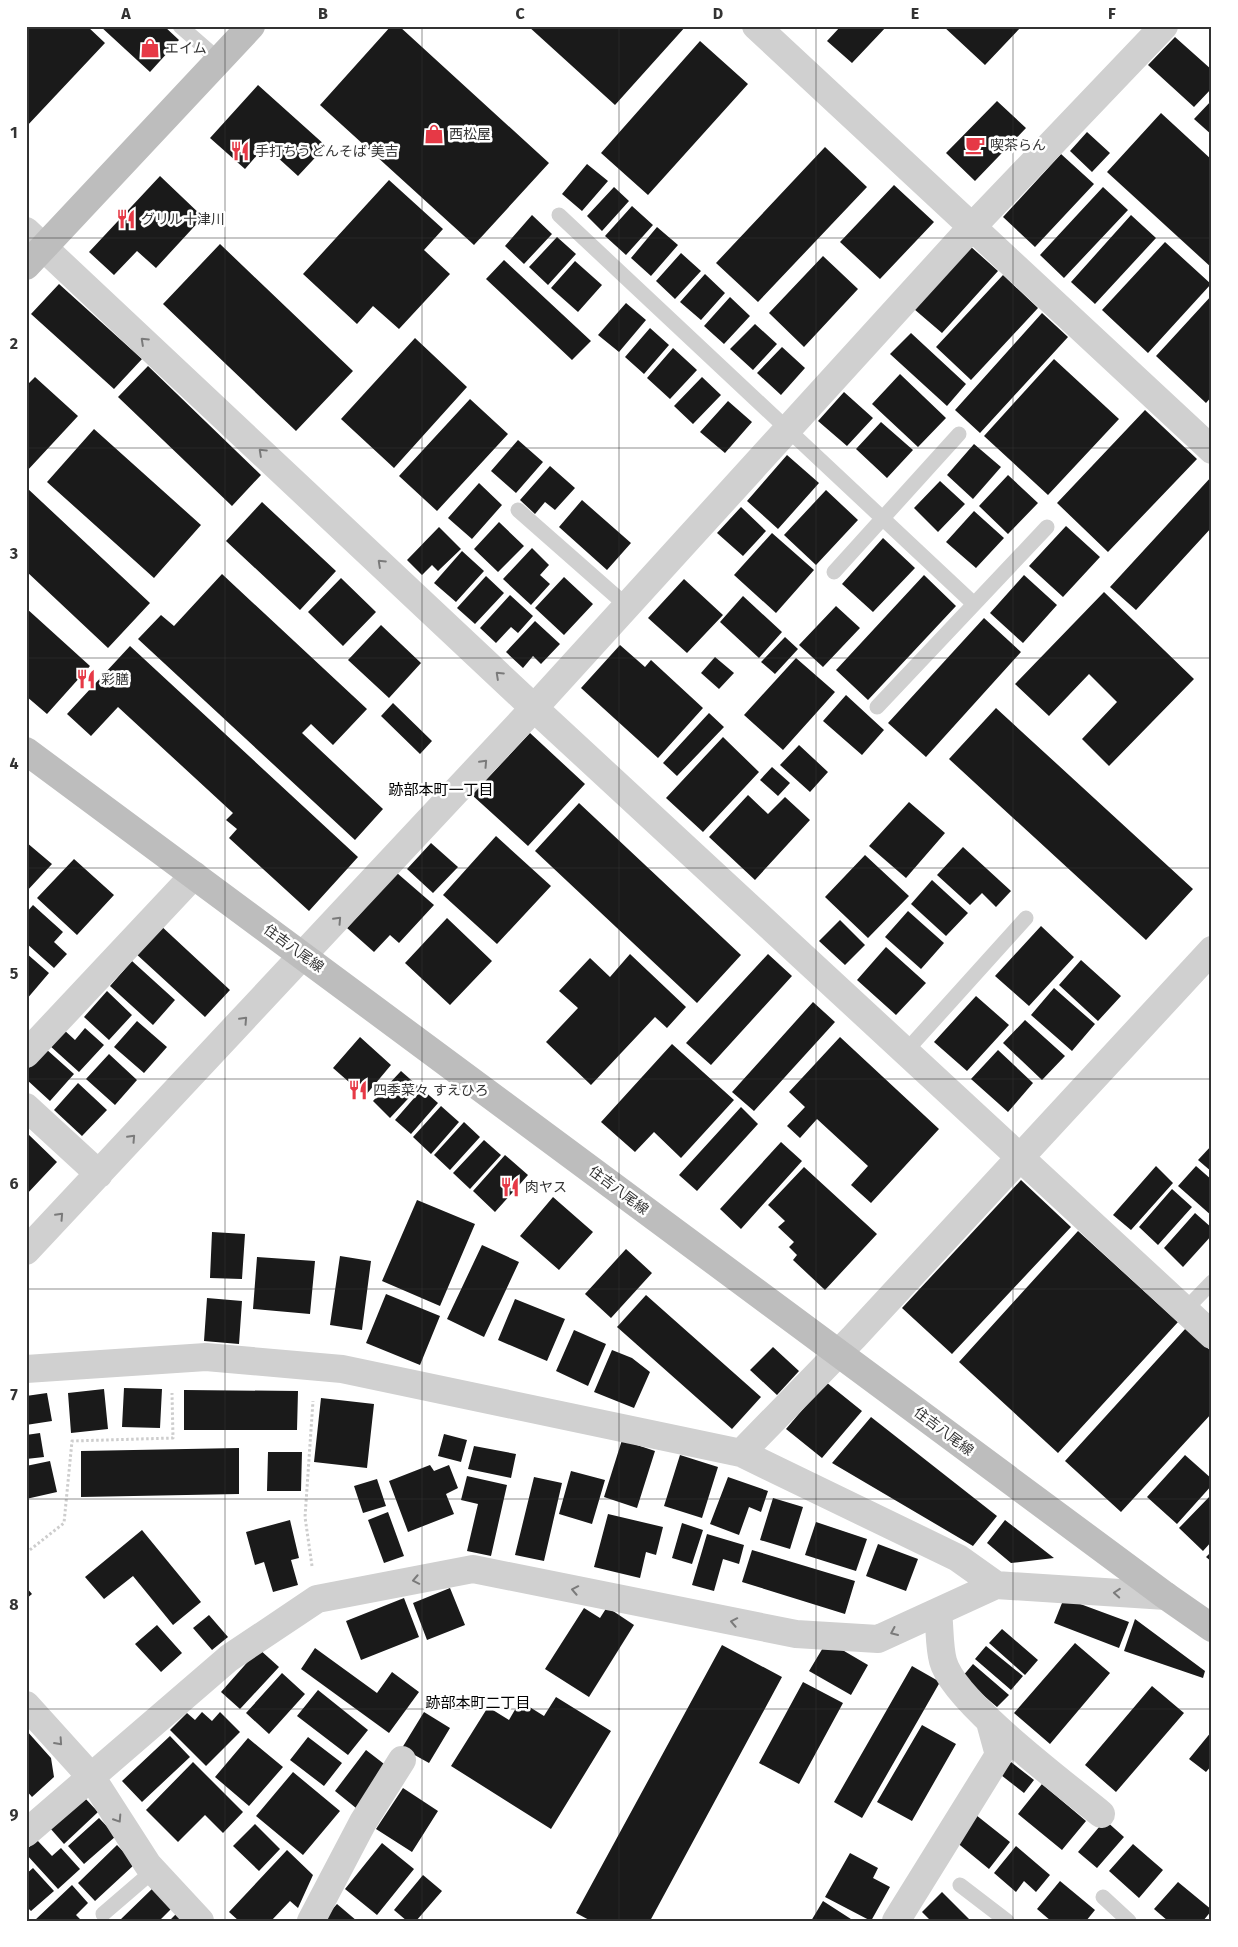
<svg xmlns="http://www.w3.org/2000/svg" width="1238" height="1947" viewBox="0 0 1238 1947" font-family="'Fira Sans','Noto Sans JP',sans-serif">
  <rect width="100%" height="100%" fill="#fff"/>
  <path fill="#1a1a1a" d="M26,26H87L105,43L26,127Z
    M100,26H164L179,40L150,72Z
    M391,26H399L549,163L474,245L320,105Z
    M528,26H686L615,105Z
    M841,26H887L852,63L827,41Z
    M943,26H1022L985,65Z
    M1175,37L1212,70V88L1194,107L1148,65Z
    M700,41L748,84L648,195L601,153Z
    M258,85L326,146L298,176L265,146L245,169L210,138Z
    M1212,100V135L1194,119Z
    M997,101L1026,128L975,181L946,153Z
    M1161,113L1212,160V268L1107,172Z
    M1087,132L1110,153L1092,172L1070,151Z
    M825,147L867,187L758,302L716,263Z
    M1061,154L1094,184L1035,247L1003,217Z
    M587,164L608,181L582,211L562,194Z
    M160,176L203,217L156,268L137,251L114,275L89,252Z
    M389,180L443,229L424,250L450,274L399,329L373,306L357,324L303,274Z
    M894,185L934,222L880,279L840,242Z
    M614,187L629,201L602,231L587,216Z
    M1103,187L1128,210L1064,278L1040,255Z
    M632,206L653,225L626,255L605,236Z
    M532,215L552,234L524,264L505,246Z
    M1131,215L1156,238L1095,304L1071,282Z
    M657,227L678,245L651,276L631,258Z
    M557,237L576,254L548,285L529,267Z
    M1165,242L1211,284L1148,353L1102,310Z
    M220,244L353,371L296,431L163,304Z
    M970,246L998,271L942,333L914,309Z
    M681,253L701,271L675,299L656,281Z
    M823,256L858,289L804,347L769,313Z
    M504,260L591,341L572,360L486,279Z
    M575,261L602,285L578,312L551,288Z
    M705,274L725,293L701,320L680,302Z
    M1003,275L1038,308L971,380L936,347Z
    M59,284L142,359L114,389L31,314Z
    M1212,295V396L1206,403L1156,356Z
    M730,297L750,316L724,344L704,326Z
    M626,303L646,320L619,352L598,335Z
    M1042,313L1068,337L980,433L955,410Z
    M755,324L777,344L753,370L730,349Z
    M650,328L669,345L644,374L625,357Z
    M911,333L966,384L947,406L890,354Z
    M415,338L467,387L394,468L341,419Z
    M782,347L805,368L781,395L757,373Z
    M673,348L697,370L670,399L647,378Z
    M1054,359L1119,419L1048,495L984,436Z
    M148,366L261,475L232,506L118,397Z
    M900,374L946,418L918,447L872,404Z
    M35,377L78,416L26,472V386Z
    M702,377L721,395L693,424L674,406Z
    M844,392L873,418L847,446L818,421Z
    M470,399L508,434L437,511L399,476Z
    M728,401L752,422L725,453L700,432Z
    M1145,410L1197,459L1108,552L1057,503Z
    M881,422L913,450L887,478L856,449Z
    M94,429L201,525L154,578L47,482Z
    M518,440L543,462L516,493L491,471Z
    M974,444L1001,467L973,499L947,475Z
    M787,455L819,483L778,529L747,501Z
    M550,466L575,488L555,510L545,502L535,514L520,500Z
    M1008,475L1038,503L1008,534L979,506Z
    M1212,476V527L1136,610L1110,587Z
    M940,481L965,504L938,532L914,508Z
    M479,483L502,505L472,539L448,518Z
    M27,488L150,603L108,648L26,571Z
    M826,490L858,520L816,565L784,535Z
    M582,500L631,543L607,570L559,527Z
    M262,502L336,571L300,610L226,541Z
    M741,507L766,531L743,556L717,533Z
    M974,511L1004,538L976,568L946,542Z
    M499,522L524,546L498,572L474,549Z
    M1066,526L1100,557L1063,597L1029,566Z
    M439,527L461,549L438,571L432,565L422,575L407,560Z
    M772,533L814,570L776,613L734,575Z
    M883,538L915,568L873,612L842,584Z
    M532,548L549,565L540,575L550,584L531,605L503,579Z
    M462,551L484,571L456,602L434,583Z
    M222,574L367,709L333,745L311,724L302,733L383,809L355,840L138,639L161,615L174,626Z
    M924,575L956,606L868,700L836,670Z
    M1024,575L1057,605L1023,643L990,613Z
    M486,576L504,593L475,624L457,608Z
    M564,577L593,604L564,635L535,608Z
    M341,578L376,612L343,646L308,612Z
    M684,579L723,615L687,653L648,618Z
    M1104,592L1194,679L1109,766L1082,739L1117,702L1089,674L1049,716L1015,684Z
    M510,595L533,616L518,633L511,627L496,643L480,628Z
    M743,596L782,632L759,658L720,622Z
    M836,606L860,628L823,667L799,645Z
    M26,608L90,666L47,714L26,696Z
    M984,618L1021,652L926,757L888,723Z
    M535,621L560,644L541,664L533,656L523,668L506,652Z
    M381,625L421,663L389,698L348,660Z
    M785,637L798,649L775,674L761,662Z
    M620,645L645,667L651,660L703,708L658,758L581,688Z
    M130,646L358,857L309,911L229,838L237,829L226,820L233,813L118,707L91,736L67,714Z
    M715,657L734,673L719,689L701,673Z
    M796,658L835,692L783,750L744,715Z
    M846,695L884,730L862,755L823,721Z
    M393,703L432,741L420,754L381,716Z
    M996,708L1193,889L1146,940L949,759Z
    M709,713L724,727L677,776L663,763Z
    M530,733L585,784L528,846L472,795Z
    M723,737L759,772L703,832L666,798Z
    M799,745L828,772L810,792L780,765Z
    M772,767L790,783L778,796L760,780Z
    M748,795L768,814L785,797L810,820L755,880L709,837Z
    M909,802L945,833L906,878L869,846Z
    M579,803L741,955L697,1003L535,851Z
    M496,836L551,886L497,944L443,895Z
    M26,842L52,864L26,892Z
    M431,843L458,867L433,893L407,869Z
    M963,847L1011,891L996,907L982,893L970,905L937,875Z
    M865,855L909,896L868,938L825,897Z
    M74,859L114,895L77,935L37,898Z
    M397,873L434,905L399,943L390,935L374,952L347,928Z
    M932,880L968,913L946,936L911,904Z
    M33,905L63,932L54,942L67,954L54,968L26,943V913Z
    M908,911L944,943L921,969L885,937Z
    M447,918L492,961L450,1005L405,963Z
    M840,920L865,945L845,965L819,941Z
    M159,924L230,990L205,1017L134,952Z
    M1041,926L1074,957L1029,1006L995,976Z
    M886,947L926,983L896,1015L857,980Z
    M26,953L49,973L26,1000Z
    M630,954L686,1007L667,1028L655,1017L591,1085L546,1042L578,1008L559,991L590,958L610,977Z
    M768,954L792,976L711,1065L686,1043Z
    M1081,960L1121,996L1098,1021L1059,985Z
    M132,961L175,1000L153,1025L110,986Z
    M1054,988L1095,1024L1072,1051L1031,1015Z
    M107,991L132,1015L109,1040L84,1017Z
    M976,996L1009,1025L967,1071L934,1042Z
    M813,1002L835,1022L754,1111L732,1092Z
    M1025,1020L1065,1056L1042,1080L1003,1043Z
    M137,1021L167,1047L144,1073L114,1047Z
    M85,1028L104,1045L79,1072L49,1045L63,1029L75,1040Z
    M360,1037L391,1065L365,1096L333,1068Z
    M840,1037L939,1129L871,1203L851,1185L868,1166L817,1119L800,1138L787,1126L805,1107L789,1092Z
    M672,1044L734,1100L681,1158L654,1132L635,1152L601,1122Z
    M46,1049L74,1074L50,1101L26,1079V1071Z
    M998,1050L1033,1083L1008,1112L971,1079Z
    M109,1054L137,1080L115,1105L86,1079Z
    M401,1071L419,1087L390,1118L373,1101Z
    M78,1083L107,1110L82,1136L54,1110Z
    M422,1089L438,1103L411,1134L395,1120Z
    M441,1106L459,1122L431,1154L413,1137Z
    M741,1107L758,1124L697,1191L679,1175Z
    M464,1122L480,1137L450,1170L434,1155Z
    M28,1134L57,1162L26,1195V1136Z
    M484,1140L501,1155L470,1189L453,1173Z
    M781,1142L802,1161L741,1229L720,1209Z
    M1212,1145V1172L1198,1160Z
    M505,1155L528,1175L495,1212L473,1191Z
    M1156,1166L1173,1183L1131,1230L1113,1215Z
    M1196,1166L1212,1180V1216L1178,1186Z
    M804,1167L877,1234L825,1290L793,1260L797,1255L789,1247L794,1242L778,1227L785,1221L768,1205Z
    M1021,1180L1071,1227L952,1354L902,1308Z
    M1172,1189L1192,1207L1158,1245L1139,1227Z
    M553,1197L593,1232L559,1270L520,1236Z
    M417,1200L475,1224L440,1306L382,1281Z
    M1195,1213L1212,1228V1235L1183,1267L1164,1248Z
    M1078,1231L1178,1322L1058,1453L959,1362Z
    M212,1232L245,1234L242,1279L210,1278Z
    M482,1245L519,1262L484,1337L447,1319Z
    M626,1249L652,1273L611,1318L585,1294Z
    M340,1256L371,1261L362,1330L330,1325Z
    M257,1257L315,1261L310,1314L253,1309Z
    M386,1294L440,1316L420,1365L366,1343Z
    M646,1295L761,1397L732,1429L617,1327Z
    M207,1298L242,1301L239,1344L204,1341Z
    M515,1299L565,1319L547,1361L498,1340Z
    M1186,1328L1212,1352V1413L1121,1512L1065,1461Z
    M574,1330L606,1344L588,1386L556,1371Z
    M773,1347L799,1371L777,1395L750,1370Z
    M612,1350L632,1358L650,1372L634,1408L594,1392Z
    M826,1382L862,1411L822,1458L786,1429Z
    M124,1388L162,1389L160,1428L122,1427Z
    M104,1389L108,1429L71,1433L68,1393Z
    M184,1390L298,1391L297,1430H184Z
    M47,1393L52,1421L26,1425V1396Z
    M321,1398L374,1404L367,1468L314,1462Z
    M871,1417L997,1516L973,1546L832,1463Z
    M40,1433L44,1457L26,1459V1435Z
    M444,1434L467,1440L461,1462L438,1456Z
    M622,1440L655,1451L637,1508L604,1497Z
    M474,1446L516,1454L511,1478L468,1469Z
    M239,1448V1494L81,1497V1451Z
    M268,1452H302L301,1491H267Z
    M680,1455L718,1467L702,1518L664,1506Z
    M1185,1455L1212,1479V1485L1177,1524L1147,1497Z
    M50,1461L57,1492L26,1499V1466Z
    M430,1465L434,1471L449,1465L458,1488L446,1494L454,1514L408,1532L389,1481Z
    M571,1471L605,1480L592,1524L559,1514Z
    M467,1476L507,1485L491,1556L467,1551L478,1504L461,1500Z
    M534,1477L562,1483L544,1561L515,1555Z
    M728,1477L768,1491L761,1512L749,1507L739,1535L710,1524Z
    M377,1479L386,1506L363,1513L354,1486Z
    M1212,1494V1541L1203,1551L1179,1528Z
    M773,1498L803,1507L790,1549L760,1540Z
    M388,1512L404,1556L384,1563L368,1520Z
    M608,1514L663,1527L656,1555L646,1552L640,1578L594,1567Z
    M290,1520L299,1558L291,1560L298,1585L273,1592L264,1562L255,1565L246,1532Z
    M1005,1520L1054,1558L1011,1563L987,1543Z
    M816,1522L867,1539L856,1571L805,1555Z
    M682,1523L703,1530L692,1564L672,1558Z
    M142,1530L201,1602L173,1625L133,1576L104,1599L85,1577Z
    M707,1534L744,1545L739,1564L723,1559L714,1591L692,1585Z
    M878,1544L918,1559L906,1591L866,1576Z
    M752,1550L855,1581L845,1614L742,1582Z
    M1212,1551V1562L1206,1557Z
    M26,1587L32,1594L26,1599Z
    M450,1588L465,1625L427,1640L413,1603Z
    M404,1598L419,1637L361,1660L346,1621Z
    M1064,1598L1129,1622L1119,1648L1054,1623Z
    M607,1607L634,1625L589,1697L545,1669L584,1608L600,1618Z
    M209,1615L228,1637L212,1650L193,1628Z
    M1135,1619L1205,1671L1203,1678L1124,1651Z
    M157,1625L182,1653L161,1672L135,1644Z
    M1002,1629L1038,1660L1025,1675L989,1643Z
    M827,1641L868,1665L851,1695L809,1671Z
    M1075,1643L1110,1673L1050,1744L1014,1713Z
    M722,1645L782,1677L650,1921H591L576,1913Z
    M986,1646L1023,1676L1011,1690L975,1659Z
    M315,1648L377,1693L392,1672L419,1692L389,1733L301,1669Z
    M259,1649L279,1667L240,1709L221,1692Z
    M973,1664L1009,1695L997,1707L962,1677Z
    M912,1666L940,1682L862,1818L834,1802Z
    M282,1673L305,1694L269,1734L246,1713Z
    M803,1682L843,1703L799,1784L759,1763Z
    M1152,1686L1184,1713L1116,1792L1085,1765Z
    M318,1690L368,1730L348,1755L297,1716Z
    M556,1697L611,1731L551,1829L451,1766L488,1707L509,1720L520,1701L544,1716Z
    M202,1712L212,1721L220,1712L240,1732L206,1766L170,1730L187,1713L195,1720Z
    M424,1712L450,1728L429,1763L402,1748Z
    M922,1725L956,1744L912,1821L877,1802Z
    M26,1730L51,1758L54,1777L32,1797L26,1790Z
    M1212,1731V1765L1206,1772L1189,1759Z
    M170,1736L190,1757L142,1802L122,1781Z
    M308,1737L342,1763L324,1786L290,1760Z
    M248,1738L283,1767L249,1806L215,1777Z
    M366,1750L388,1767L356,1808L335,1791Z
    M193,1762L243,1812L223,1833L205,1815L178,1842L146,1810Z
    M1011,1762L1034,1780L1024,1793L1001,1775Z
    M293,1772L340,1811L303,1855L256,1816Z
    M1042,1784L1086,1821L1062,1850L1018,1814Z
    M403,1788L438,1811L412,1852L376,1829Z
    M84,1797L98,1812L64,1844L50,1828Z
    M976,1815L1010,1842L989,1869L955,1841Z
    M99,1818L116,1836L84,1864L68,1846Z
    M1105,1820L1124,1837L1097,1868L1078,1852Z
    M255,1824L280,1849L259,1871L233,1846Z
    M37,1840L52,1856L61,1848L80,1869L58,1889L26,1854V1850Z
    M382,1843L414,1869L377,1915L345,1889Z
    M1133,1844L1163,1870L1139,1898L1109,1871Z
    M117,1845L135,1864L95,1901L78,1883Z
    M1016,1846L1050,1875L1036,1892L1024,1881L1016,1892L994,1873Z
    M287,1850L313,1875L298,1908L290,1901L271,1921H239L229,1912Z
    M850,1853L878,1868L873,1878L890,1887L871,1921L825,1897Z
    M33,1868L54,1891L31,1911L26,1906V1874Z
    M423,1875L442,1891L416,1921H407L394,1910Z
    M1060,1881L1095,1910L1086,1921H1051L1037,1909Z
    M1178,1882L1212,1910L1203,1921H1168L1154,1909Z
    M72,1885L88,1903L76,1915L82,1921H34Z
    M154,1887L173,1907L159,1921H119Z
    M942,1892L971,1921H931L922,1912Z
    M823,1901L854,1921H811Z
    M337,1904L357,1921H322Z
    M176,1914L182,1921H169Z"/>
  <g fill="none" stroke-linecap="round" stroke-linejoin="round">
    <path stroke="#cdcdcd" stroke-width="3" stroke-dasharray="2.5 2.5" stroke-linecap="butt" d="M26,1553L64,1523L72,1441L173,1438L172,1393
      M312,1566L305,1517L313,1401"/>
    <path stroke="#d0d0d0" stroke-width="15" d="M180,26L219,60
      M559,215L974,604
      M518,510L627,606
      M834,572L959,434
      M877,707L1047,527
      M906,1051L1026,918
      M1185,1310L1212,1282
      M960,1885L1007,1921
      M1103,1897L1129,1921
      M103,1914L153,1871"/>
    <path stroke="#d0d0d0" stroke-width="28" d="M756,26L1212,450
      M26,231L534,708L1212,1335
      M26,1054L194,875
      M26,1107L99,1174
      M26,1251L534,708L971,228L1164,26
      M26,1369L206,1357L342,1369L741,1453L958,1558L996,1585
      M741,1453L854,1337L1212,950
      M938,1612C940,1628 939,1646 943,1661C953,1701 1066,1785 1101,1814
      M26,1705L92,1778L148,1865L200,1921
      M26,1833L229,1658L317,1599L473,1569L796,1634L878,1639L996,1585L1166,1596
      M311,1921L363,1822L402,1760
      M896,1921L999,1755L990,1722"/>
    <path stroke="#bdbdbd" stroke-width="28" d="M26,266L251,26
      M26,751L1166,1596L1212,1628"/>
  </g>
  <defs><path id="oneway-chevron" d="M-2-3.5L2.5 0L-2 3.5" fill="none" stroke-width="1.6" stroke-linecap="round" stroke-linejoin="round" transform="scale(1.25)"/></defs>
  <g stroke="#7a7a7a">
    <use href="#oneway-chevron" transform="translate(144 341) rotate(-137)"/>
    <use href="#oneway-chevron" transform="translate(262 452) rotate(-137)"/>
    <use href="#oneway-chevron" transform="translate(381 563) rotate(-137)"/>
    <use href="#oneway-chevron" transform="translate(499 675) rotate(-137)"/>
    <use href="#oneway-chevron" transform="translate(484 763) rotate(-47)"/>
    <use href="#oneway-chevron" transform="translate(338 920) rotate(-47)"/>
    <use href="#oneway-chevron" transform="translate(244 1020) rotate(-47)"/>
    <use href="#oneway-chevron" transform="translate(132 1138) rotate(-47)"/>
    <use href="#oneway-chevron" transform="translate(60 1216) rotate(-47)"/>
    <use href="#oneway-chevron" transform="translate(416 1580) rotate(169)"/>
    <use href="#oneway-chevron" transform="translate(575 1590) rotate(-169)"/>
    <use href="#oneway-chevron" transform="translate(1117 1593) rotate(-176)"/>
    <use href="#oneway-chevron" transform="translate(734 1622) rotate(-169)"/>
    <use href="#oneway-chevron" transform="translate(894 1632) rotate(156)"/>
    <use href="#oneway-chevron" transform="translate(59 1742) rotate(48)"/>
    <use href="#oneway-chevron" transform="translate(118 1819) rotate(57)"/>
  </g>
  <path fill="none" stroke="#333" stroke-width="1" stroke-opacity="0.55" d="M225,26V1921M422,26V1921M619,26V1921M816,26V1921M1013,26V1921M26,238H1212M26,448H1212M26,658H1212M26,868H1212M26,1079H1212M26,1289H1212M26,1499H1212M26,1709H1212"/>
  <defs>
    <symbol id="shop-bare" viewBox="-9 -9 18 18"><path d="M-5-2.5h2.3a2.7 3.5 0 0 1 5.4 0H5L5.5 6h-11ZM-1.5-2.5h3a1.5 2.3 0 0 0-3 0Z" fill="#e63946" stroke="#fff" stroke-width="2.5" paint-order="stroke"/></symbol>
    <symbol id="cafe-bare" viewBox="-9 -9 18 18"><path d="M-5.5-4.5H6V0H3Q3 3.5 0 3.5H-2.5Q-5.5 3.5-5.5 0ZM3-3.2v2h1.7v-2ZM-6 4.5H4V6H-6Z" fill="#e63946" stroke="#fff" stroke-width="2.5" paint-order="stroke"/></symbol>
    <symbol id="restaurant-bare" viewBox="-9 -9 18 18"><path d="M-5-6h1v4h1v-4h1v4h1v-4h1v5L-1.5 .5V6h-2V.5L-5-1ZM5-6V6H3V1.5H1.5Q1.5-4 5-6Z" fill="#e63946" stroke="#fff" stroke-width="2.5" paint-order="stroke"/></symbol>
  </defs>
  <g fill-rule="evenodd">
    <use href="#shop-bare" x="136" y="34" width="28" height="28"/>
    <use href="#shop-bare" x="420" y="120" width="28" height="28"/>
    <use href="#cafe-bare" x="961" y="131" width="28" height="28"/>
    <use href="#restaurant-bare" x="226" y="137" width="28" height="28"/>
    <use href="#restaurant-bare" x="112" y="205" width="28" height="28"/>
    <use href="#restaurant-bare" x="72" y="665" width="28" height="28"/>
    <use href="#restaurant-bare" x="344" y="1076" width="28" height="28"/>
    <use href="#restaurant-bare" x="496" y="1173" width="28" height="28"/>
  </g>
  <g text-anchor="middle" stroke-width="5" stroke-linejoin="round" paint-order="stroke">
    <g font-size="14" fill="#333" stroke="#fff" text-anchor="start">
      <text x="165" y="53">エイム</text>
      <text x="449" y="139">西松屋</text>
      <text x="990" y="150">喫茶らん</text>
      <text x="255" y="156">手打ちうどんそば 美吉</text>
      <text x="141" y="224">グリル十津川</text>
      <text x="101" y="684">彩膳</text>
      <text x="373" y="1095">四季菜々 すえひろ</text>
      <text x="525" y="1192">肉ヤス</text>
    </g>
    <g font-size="14" fill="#333" stroke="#fff">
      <text transform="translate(294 948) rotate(36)" y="5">住吉八尾線</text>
      <text transform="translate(619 1190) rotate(37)" y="5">住吉八尾線</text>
      <text transform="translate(944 1431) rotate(37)" y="5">住吉八尾線</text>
    </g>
    <g font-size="15" fill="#000" stroke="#fff">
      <text x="441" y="795">跡部本町一丁目</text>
      <text x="478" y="1708">跡部本町二丁目</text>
    </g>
  </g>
  <rect width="1238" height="1947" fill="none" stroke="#ffffff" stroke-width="55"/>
  <rect x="28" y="28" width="1182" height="1892" fill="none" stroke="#333" stroke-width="2"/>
  <g font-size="16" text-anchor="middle" font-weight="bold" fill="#333">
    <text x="126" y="19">A</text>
    <text x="323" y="19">B</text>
    <text x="520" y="19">C</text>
    <text x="718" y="19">D</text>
    <text x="915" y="19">E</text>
    <text x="1112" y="19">F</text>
    <text x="14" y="138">1</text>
    <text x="14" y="349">2</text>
    <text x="14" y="559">3</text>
    <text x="14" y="769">4</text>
    <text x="14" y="979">5</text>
    <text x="14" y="1189">6</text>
    <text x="14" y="1400">7</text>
    <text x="14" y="1610">8</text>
    <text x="14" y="1820">9</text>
  </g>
</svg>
